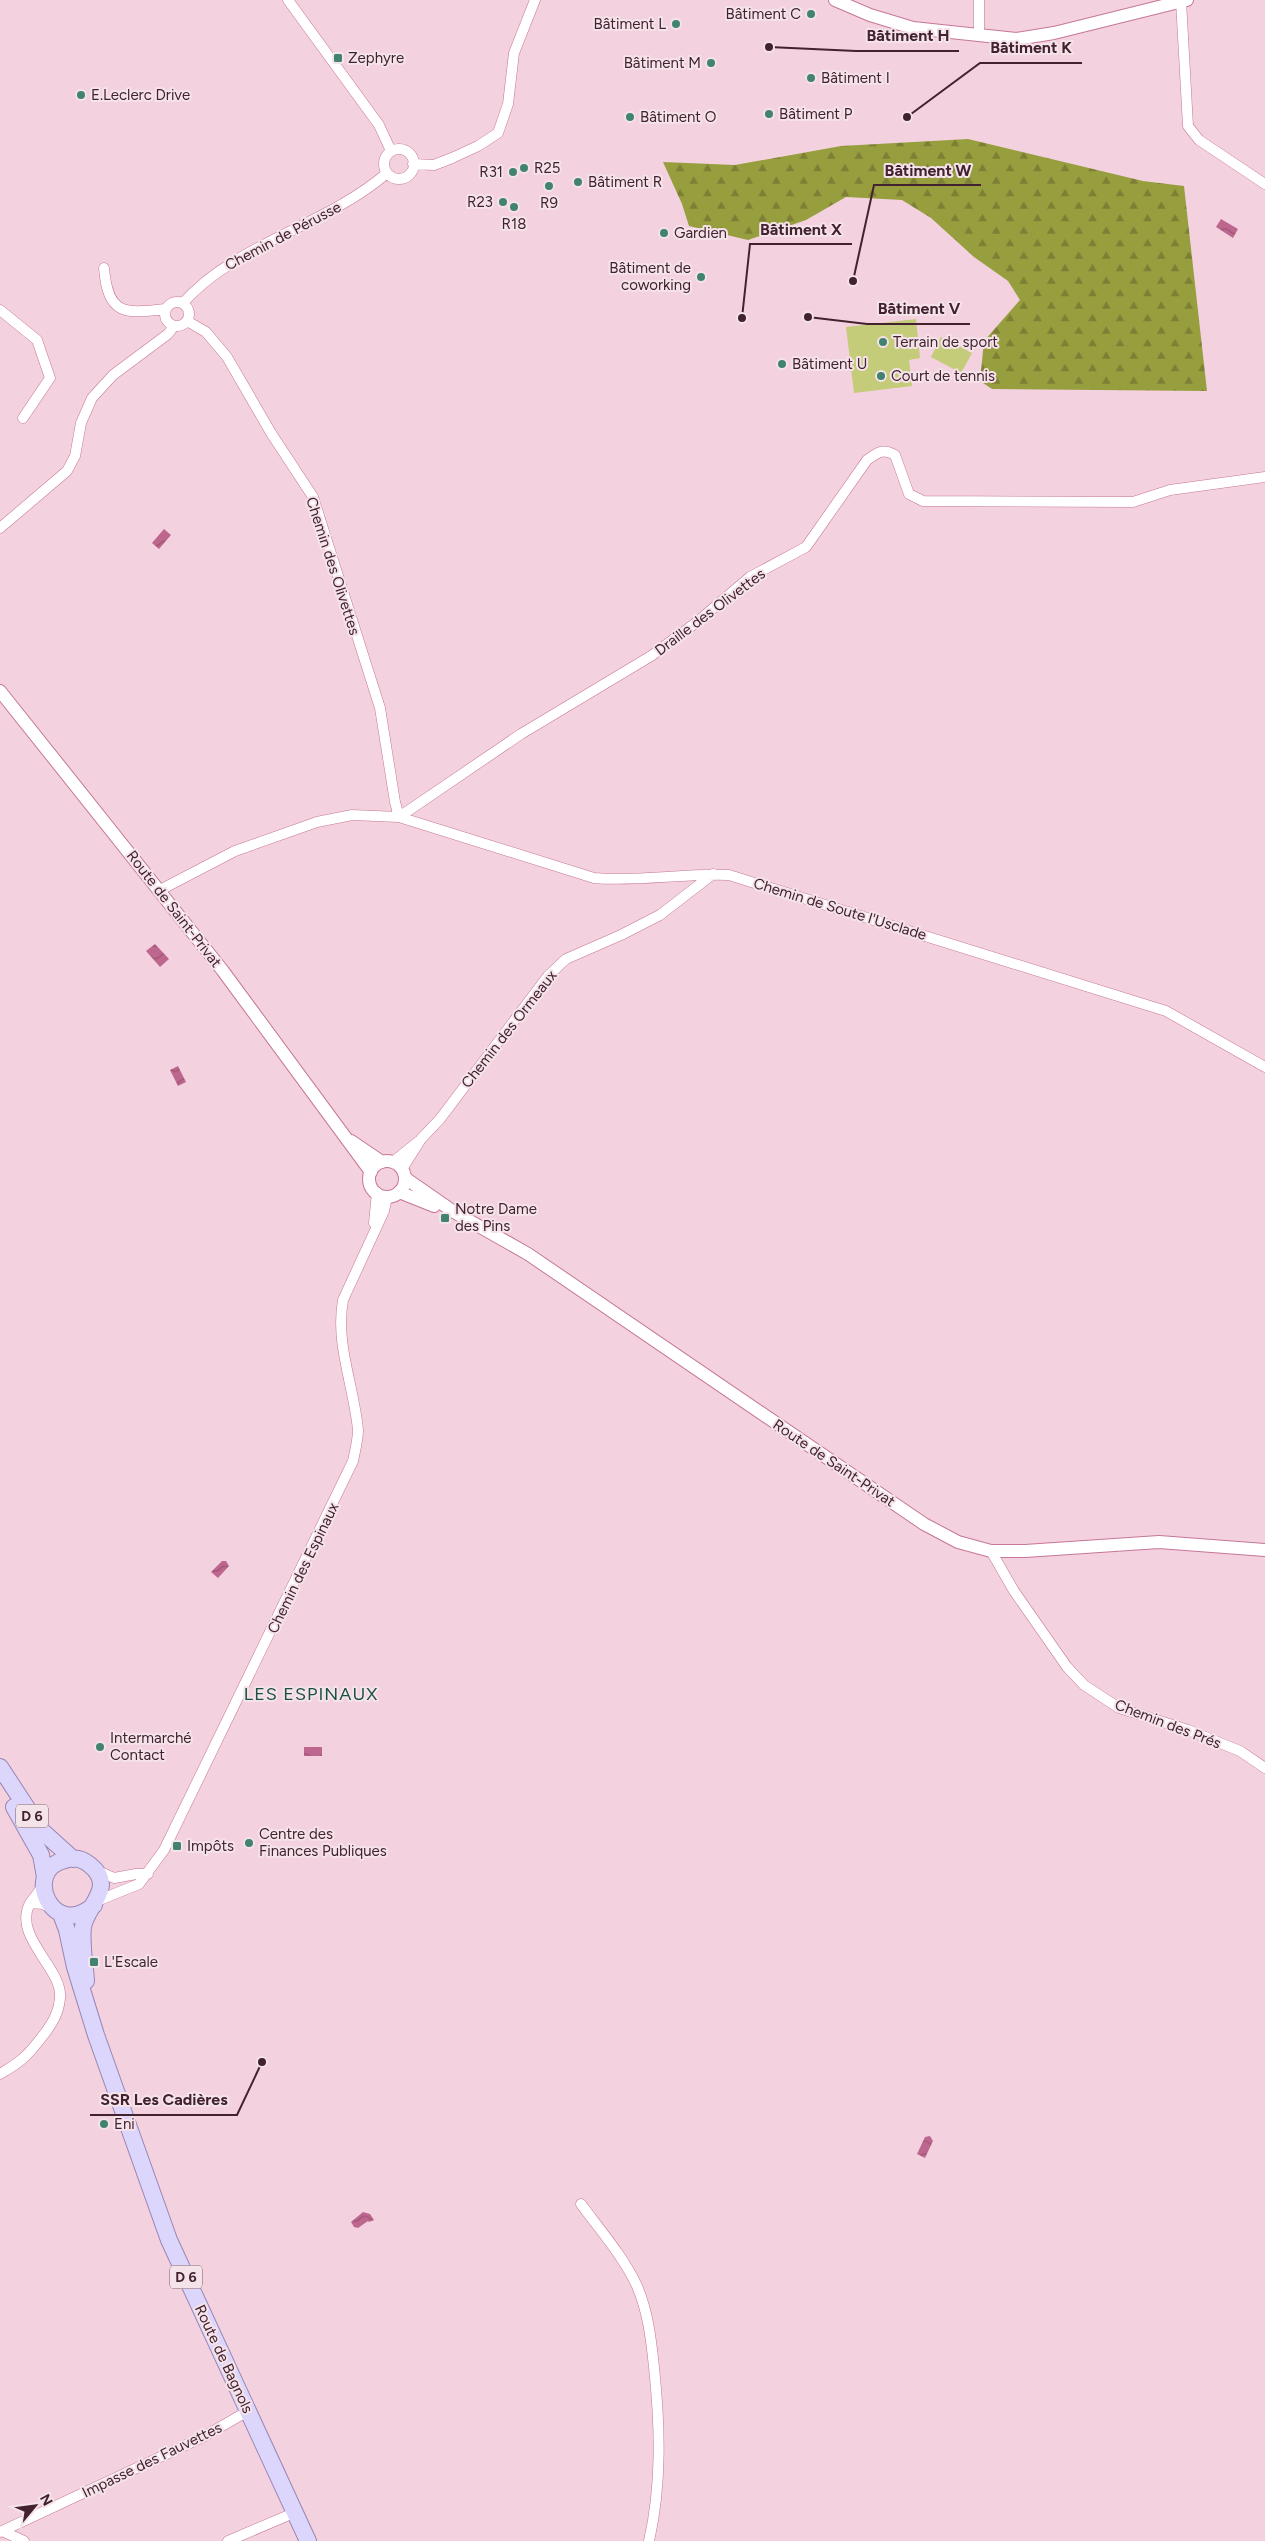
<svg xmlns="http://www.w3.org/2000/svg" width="1265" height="2541" viewBox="0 0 1265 2541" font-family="Figtree,sans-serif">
  <defs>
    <pattern id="forest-firs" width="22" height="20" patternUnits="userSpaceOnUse" patternTransform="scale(1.25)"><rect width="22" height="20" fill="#979e3e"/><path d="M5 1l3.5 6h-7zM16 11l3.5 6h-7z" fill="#7d8034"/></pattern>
    <pattern id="water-waves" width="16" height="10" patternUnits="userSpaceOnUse" patternTransform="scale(1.25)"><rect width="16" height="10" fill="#be678e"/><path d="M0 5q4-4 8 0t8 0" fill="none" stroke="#9c5474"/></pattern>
  </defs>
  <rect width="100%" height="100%" fill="#f4d1de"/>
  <path fill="url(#forest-firs)" d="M968,139L1143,181L1184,186L1207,391L992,389L980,381L984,341L1020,300L1008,281L974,257L931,218L902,200L846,197L806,220L748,240L689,226L682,204L663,162L735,165L841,146Z"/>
  <path fill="#c4cb79" d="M916,319L920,358L909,360L912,386L854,393L846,327Z
    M941,337L972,353L961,373L931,357Z"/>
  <path fill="url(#water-waves)" d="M1221,219L1238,229L1233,238L1216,227Z
    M164,529L171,535L159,549L152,543Z
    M155,944L169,959L160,967L146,951Z
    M178,1066L186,1082L178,1086L170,1070Z
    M222,1561H226L229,1566L218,1578L211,1572Z
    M304,1747H322V1756H304Z
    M930,2136L933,2141L925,2158L917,2154L925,2137Z
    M363,2212L370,2214L374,2220L369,2222L368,2221L358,2228L354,2227L351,2222Z"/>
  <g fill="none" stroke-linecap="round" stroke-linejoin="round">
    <defs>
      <path id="minor" d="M288,0L379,125L391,151
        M1181,1L1188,126L1199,140L1265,184
        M979,35V0
        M384 164a15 15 0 1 1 30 0a15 15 0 1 1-30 0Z
        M413,164L434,165L452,158L478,146L498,133L508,104L514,53L535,0
        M104,268C108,315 124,314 165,309
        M165 314a12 12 0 1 1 24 0a12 12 0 1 1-24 0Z
        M183,303C236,243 326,226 387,173
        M0,310L37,340L50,378L23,418
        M187,321L206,332L227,357L271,433L313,497L380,708L395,802L399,817L594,878C639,882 684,873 729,875L1166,1011L1265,1067
        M0,528L67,471L75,456L81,423L92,398L113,375L168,334L174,326
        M160,890L235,851L317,822L352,815L399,817L521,734L651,656L697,622L750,577L806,547L867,460C878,452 883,448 895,455L909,494L923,501L1133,502L1170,490L1265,477
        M393,1162L419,1141
        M402,1169L421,1139L440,1119L548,976L566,959L621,935L660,915L713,874
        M374,1223L377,1193
        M991,1551L1014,1591L1067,1667L1084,1685L1119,1708L1188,1730L1240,1751L1265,1768
        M96,1870L114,1878L136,1874H148
        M43,1886L30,1903L43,1904L53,1909
        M97,1901L139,1884L164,1850L353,1461C355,1451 358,1440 358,1430C354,1386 335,1344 343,1300L384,1211L387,1197
        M0,2074C24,2060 28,2055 45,2033C53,2022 59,2012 60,1998C63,1968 12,1937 30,1903
        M581,2204C600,2230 623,2256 637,2286C648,2312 651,2338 654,2367C660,2425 662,2484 649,2541
        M2,2531L24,2541
        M0,2532L203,2437L248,2411
        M228,2541L296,2512"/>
      <path id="tertiary" d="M835,0L870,15L913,28L1016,39L1054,33L1187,0
        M0,691L223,971L371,1172
        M351,1141L382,1162
        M369 1179a18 18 0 1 1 36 0a18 18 0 1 1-36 0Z
        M405,1178L454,1212L528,1254L924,1524L958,1542L991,1551H1025L1159,1542L1265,1550
        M399,1192L434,1206"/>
      <path id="primary" d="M0,1767L42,1831L73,1859
        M14,1807L41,1855L45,1877
        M61,1914L67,1930L75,1967L96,2035L169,2240L308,2541
        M86,1981C85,1964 81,1944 83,1927C86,1906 117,1887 90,1865C83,1859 74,1857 65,1860C21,1870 53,1942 94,1905"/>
    </defs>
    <use href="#minor" stroke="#c67698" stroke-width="11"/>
    <use href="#tertiary" stroke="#c67698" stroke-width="14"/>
    <use href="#primary" stroke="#9885b3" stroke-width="18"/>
    <use href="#minor" stroke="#fff" stroke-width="10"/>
    <use href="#tertiary" stroke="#fff" stroke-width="12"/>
    <use href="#primary" stroke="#ddd6fc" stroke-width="16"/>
  </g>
  <g fill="#428270" stroke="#f5e3ea" stroke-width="2">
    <circle cx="811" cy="14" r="5"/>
    <circle cx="676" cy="24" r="5"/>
    <rect x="333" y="53" width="10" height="10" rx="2.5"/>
    <circle cx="711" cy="63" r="5"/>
    <circle cx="811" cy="78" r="5"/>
    <circle cx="81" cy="95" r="5"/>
    <circle cx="769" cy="114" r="5"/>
    <circle cx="630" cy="117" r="5"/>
    <circle cx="524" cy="168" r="5"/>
    <circle cx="513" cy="172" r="5"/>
    <circle cx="578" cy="182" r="5"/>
    <circle cx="549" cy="186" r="5"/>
    <circle cx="503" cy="202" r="5"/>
    <circle cx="514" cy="207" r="5"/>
    <circle cx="664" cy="233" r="5"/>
    <circle cx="701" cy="277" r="5"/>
    <circle cx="883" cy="342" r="5"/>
    <circle cx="782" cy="364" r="5"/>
    <circle cx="881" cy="376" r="5"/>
    <rect x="440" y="1213" width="10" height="10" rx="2.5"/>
    <circle cx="100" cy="1747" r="5"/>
    <circle cx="249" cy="1843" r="5"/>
    <rect x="172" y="1841" width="10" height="10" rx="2.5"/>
    <rect x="89" y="1957" width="10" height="10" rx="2.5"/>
    <circle cx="104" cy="2124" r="5"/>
  </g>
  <g text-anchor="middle" stroke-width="4" stroke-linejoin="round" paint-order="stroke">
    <g fill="#f5e3ea" stroke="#785c68" stroke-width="1">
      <rect x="16" y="1804.5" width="32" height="23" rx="4"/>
      <rect x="170" y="2265.5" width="32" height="23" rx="4"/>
    </g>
    <g font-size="14" font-weight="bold" fill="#432230">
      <text x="32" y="1821">D 6</text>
      <text x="186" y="2282">D 6</text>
    </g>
    <g font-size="15" fill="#432230" stroke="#f5e3ea" text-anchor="start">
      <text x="801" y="19" text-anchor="end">Bâtiment C</text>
      <text x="666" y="29" text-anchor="end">Bâtiment L</text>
      <text x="348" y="63">Zephyre</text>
      <text x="701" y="68" text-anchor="end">Bâtiment M</text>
      <text x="821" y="83">Bâtiment I</text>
      <text x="91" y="100">E.Leclerc Drive</text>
      <text x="779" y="119">Bâtiment P</text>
      <text x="640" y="122">Bâtiment O</text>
      <text x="534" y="173">R25</text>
      <text x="503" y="177" text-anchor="end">R31</text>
      <text x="588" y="187">Bâtiment R</text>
      <text x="493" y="207" text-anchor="end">R23</text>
      <text x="549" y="208" text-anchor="middle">R9</text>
      <text x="514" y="229" text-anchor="middle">R18</text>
      <text x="674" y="238">Gardien</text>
      <text x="691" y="273" text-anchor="end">Bâtiment de<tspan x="691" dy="17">coworking</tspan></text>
      <text x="893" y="347">Terrain de sport</text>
      <text x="792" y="369">Bâtiment U</text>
      <text x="891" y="381">Court de tennis</text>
      <text x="455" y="1214">Notre Dame<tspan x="455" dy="17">des Pins</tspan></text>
      <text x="110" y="1743">Intermarché<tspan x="110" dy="17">Contact</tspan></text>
      <text x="259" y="1839">Centre des<tspan x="259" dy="17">Finances Publiques</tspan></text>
      <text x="187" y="1851">Impôts</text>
      <text x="104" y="1967">L'Escale</text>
      <text x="114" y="2129">Eni</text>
    </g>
    <g font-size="15" fill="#432230" stroke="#f5e3ea">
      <text transform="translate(283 236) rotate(-28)" y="5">Chemin de Pérusse</text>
      <text transform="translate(333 566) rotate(72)" y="5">Chemin des Olivettes</text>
      <text transform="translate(710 612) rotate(-37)" y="5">Draille des Olivettes</text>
      <text transform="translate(174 909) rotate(52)" y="5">Route de Saint-Privat</text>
      <text transform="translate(840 909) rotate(17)" y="5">Chemin de Soute l'Usclade</text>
      <text transform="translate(509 1029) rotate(-52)" y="5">Chemin des Ormeaux</text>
      <text transform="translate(834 1463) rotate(34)" y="5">Route de Saint-Privat</text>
      <text transform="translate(303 1568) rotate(-64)" y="5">Chemin des Espinaux</text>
      <text transform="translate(1168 1724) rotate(21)" y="5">Chemin des Prés</text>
      <text transform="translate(224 2359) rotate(65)" y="5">Route de Bagnols</text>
      <text transform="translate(152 2460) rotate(-26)" y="5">Impasse des Fauvettes</text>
    </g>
    <g font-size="18" letter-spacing="1" fill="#1c5043" stroke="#f5e3ea">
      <text x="311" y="1700">LES ESPINAUX</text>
    </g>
  </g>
  <path fill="none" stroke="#432230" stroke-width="2" d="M769 47L856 51H959M907 117L980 63H1082M853 281L874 185H981M742 318L750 244H852M808 317L867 324H970M262 2062L237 2115H90"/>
  <g fill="#432230" stroke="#f5e3ea" stroke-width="2">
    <circle cx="769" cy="47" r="5"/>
    <circle cx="907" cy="117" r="5"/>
    <circle cx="853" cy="281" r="5"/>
    <circle cx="742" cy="318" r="5"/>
    <circle cx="808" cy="317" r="5"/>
    <circle cx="262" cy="2062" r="5"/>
  </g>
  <g font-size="16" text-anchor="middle" font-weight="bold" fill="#432230" stroke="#f5e3ea" stroke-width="4" stroke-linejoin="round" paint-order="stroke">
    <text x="908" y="41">Bâtiment H</text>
    <text x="1031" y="53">Bâtiment K</text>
    <text x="928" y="176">Bâtiment W</text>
    <text x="801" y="235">Bâtiment X</text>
    <text x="919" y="314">Bâtiment V</text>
    <text x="164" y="2105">SSR Les Cadières</text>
  </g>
  <g transform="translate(35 2506) rotate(61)" stroke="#f5e3ea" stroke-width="4" paint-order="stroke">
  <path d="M0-4L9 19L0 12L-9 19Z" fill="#432230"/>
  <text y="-8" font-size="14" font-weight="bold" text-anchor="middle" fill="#432230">N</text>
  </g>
</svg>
